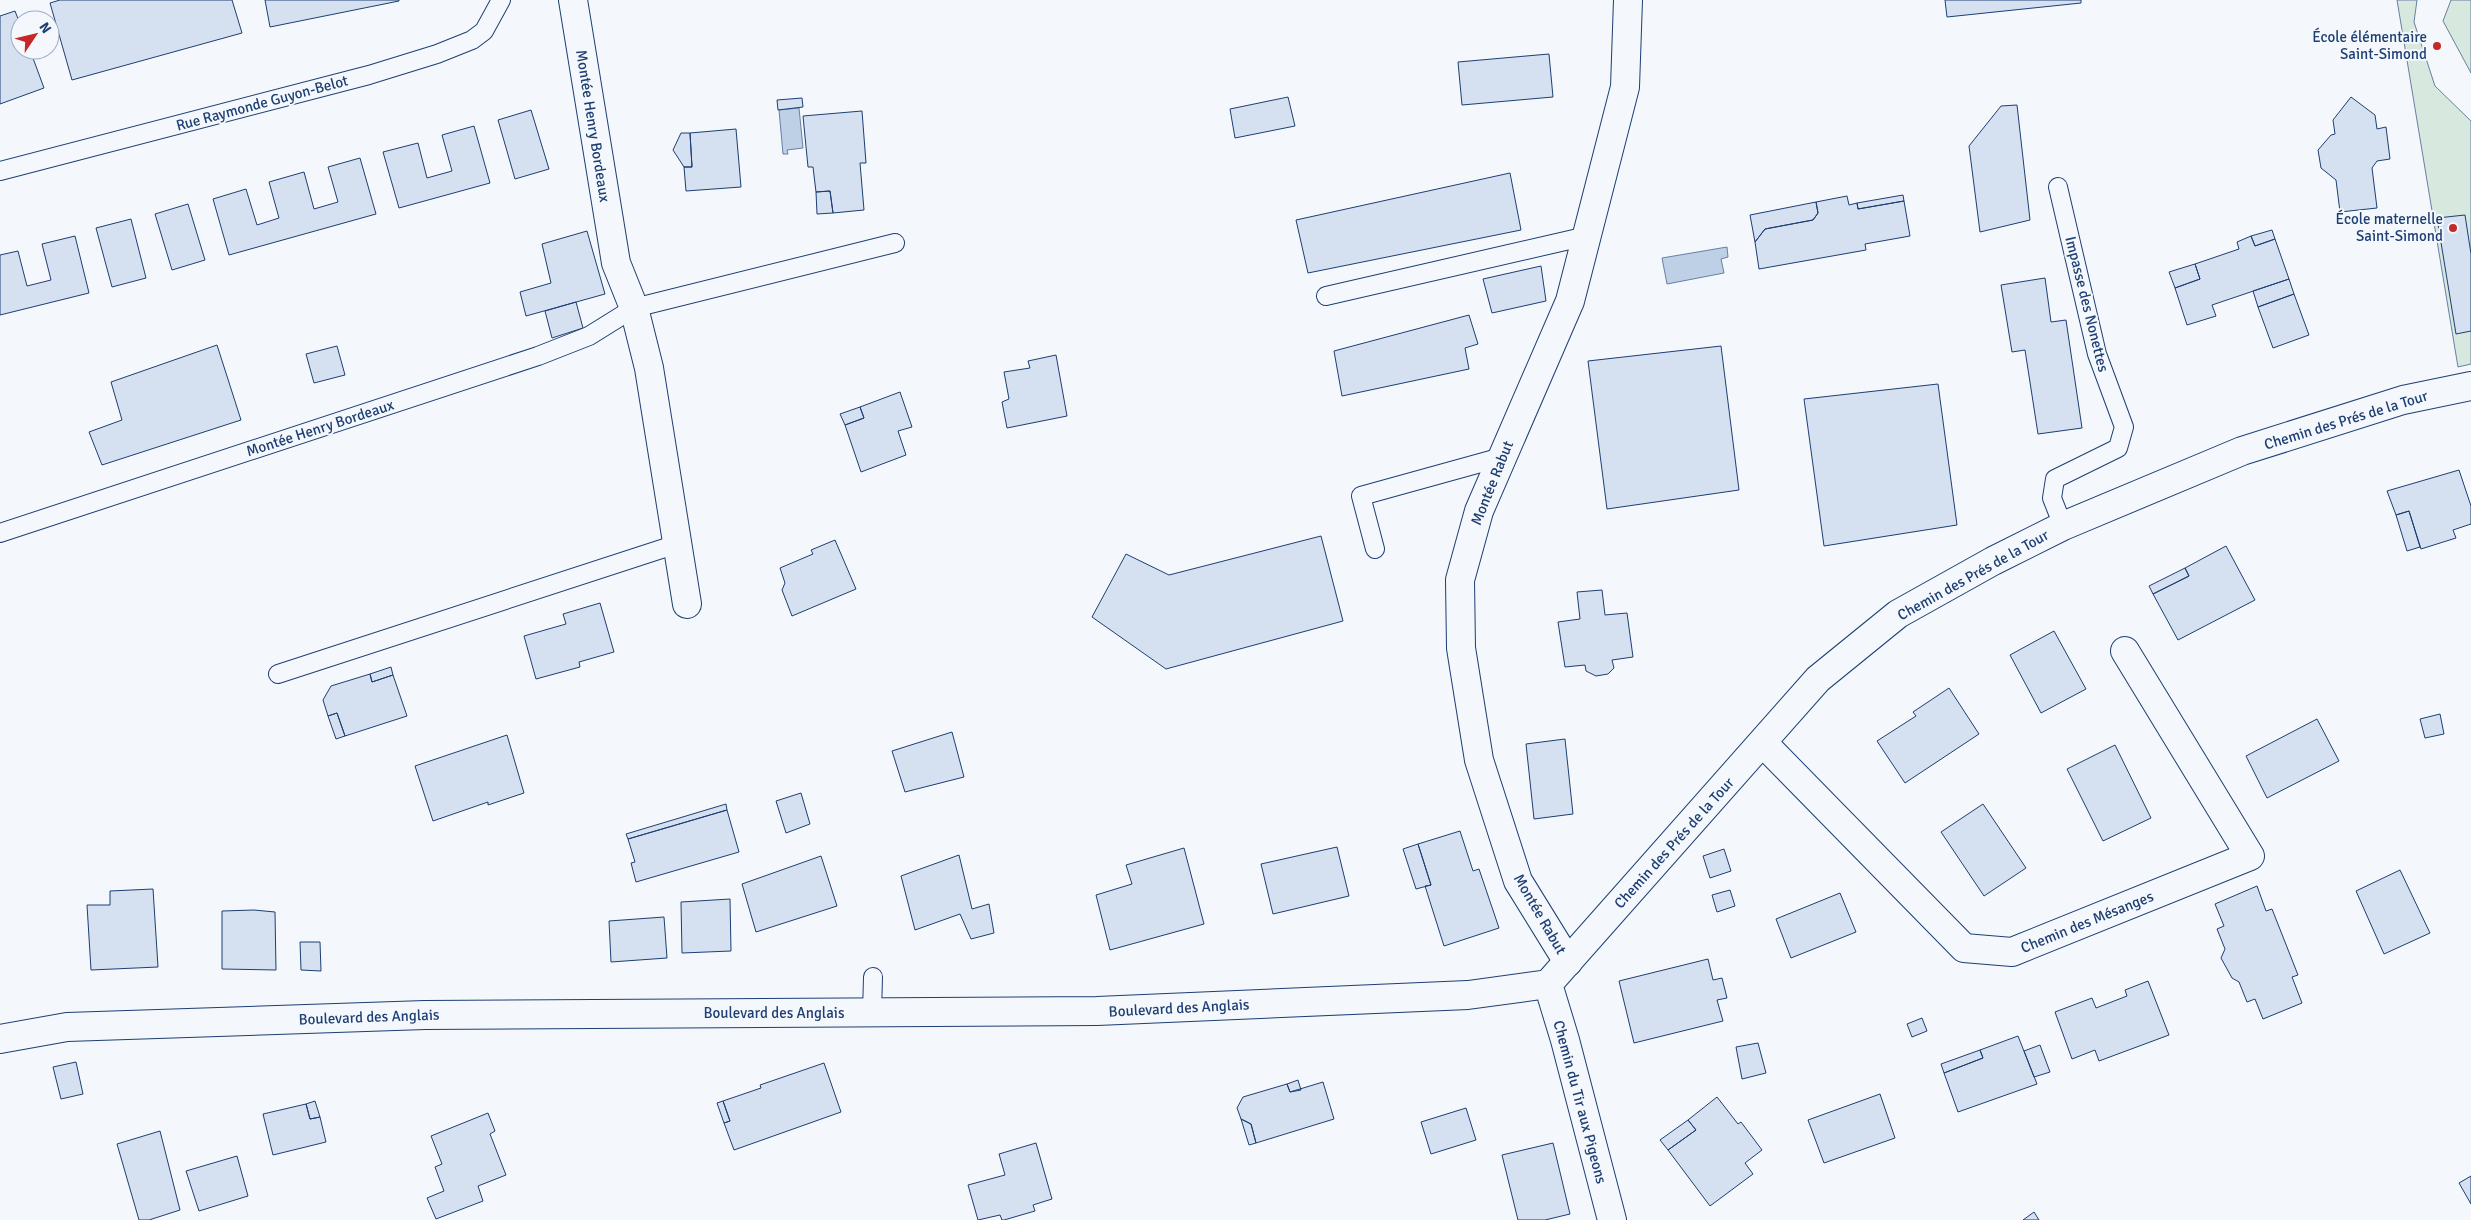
<svg xmlns="http://www.w3.org/2000/svg" width="2471" height="1220" viewBox="0 0 2471 1220" font-family="Signika,sans-serif">
  <rect width="100%" height="100%" fill="#f4f7fb"/>
  <path fill="#d7e8df" stroke="#687fa3" d="M2397,0H2417L2414,22L2435,86L2471,121V364L2458,367Z
    M2451,0H2471V73L2443,21Z"/>
  <path fill="#bed0e5" stroke="#687fa3" d="M799,108L803,148L787,150L788,154H783L779,110Z
    M1727,247L1728,257L1721,259L1724,273L1667,284L1662,258Z"/>
  <path fill="#d5e0f0" stroke="#1d3f73" d="M60,0H232L242,33L72,80L50,3Z
    M265,0H399V1L270,27Z
    M1945,0H2081V3L1947,17Z
    M15,11L20,24V50H30L44,88L0,104V16Z
    M1549,54L1553,97L1462,105L1458,62Z
    M1288,97L1295,126L1235,138L1230,109Z
    M2351,97L2375,115L2377,129L2386,127L2390,159L2377,161L2372,168L2377,208L2340,212L2336,180L2321,168L2318,150L2331,135L2335,134L2333,120Z
    M802,98L803,107L778,110L777,100Z
    M2017,105L2030,220L1980,232L1969,146L2001,106Z
    M531,110L549,169L515,179L498,120Z
    M862,111L866,163H860L864,210L833,213L830,191L816,192L813,167H808L803,116Z
    M474,126L490,183L399,208L383,152L418,143L427,178L452,171L442,135Z
    M736,129L741,187L686,191L684,167H692L690,133Z
    M681,133H690L692,167H684L673,150Z
    M360,158L376,214L229,255L213,199L246,189L257,225L279,218L269,182L304,172L314,209L338,202L328,167Z
    M1510,173L1521,230L1308,273L1296,220Z
    M830,191L833,213L817,214L816,192Z
    M1903,195L1904,201L1858,209L1857,203Z
    M1847,196L1849,205L1857,203L1858,209L1904,201L1910,236L1865,244L1866,250L1759,269L1755,242L1765,229L1813,220L1818,213L1816,202Z
    M1816,202L1818,213L1813,220L1765,229L1755,242L1750,215Z
    M188,204L205,260L172,270L155,214Z
    M2465,215L2471,254V331L2456,334L2437,218Z
    M131,219L146,278L112,287L96,228Z
    M2272,230L2275,239L2255,246L2251,236Z
    M587,231L605,294L526,316L520,292L551,283L542,244Z
    M75,236L89,293L0,315V255L18,251L27,286L51,280L42,244Z
    M2251,236L2255,246L2275,239L2289,279L2212,305L2216,316L2187,325L2175,288L2200,279L2195,264L2239,249L2237,242Z
    M2195,264L2200,279L2175,288L2169,272Z
    M1541,266L1546,301L1492,313L1483,279Z
    M2045,278L2051,322L2066,320L2082,428L2038,434L2025,350L2012,352L2001,285Z
    M2289,279L2294,294L2258,307L2253,291Z
    M2294,294L2309,335L2273,348L2258,307Z
    M576,302L583,328L552,338L545,311Z
    M1469,315L1478,344L1465,348L1469,369L1342,396L1334,351Z
    M217,345L241,420L102,465L89,432L122,420L111,382Z
    M337,346L345,375L314,383L306,354Z
    M1721,346L1739,490L1607,509L1588,361Z
    M1056,355L1067,416L1007,428L1002,402L1009,399L1004,372L1030,368L1028,361Z
    M1938,384L1957,525L1824,546L1804,399Z
    M900,392L912,427L898,431L906,455L861,472L845,425L864,418L860,407Z
    M860,407L864,418L845,425L840,414Z
    M2459,470L2471,506V524L2453,530L2456,538L2421,549L2409,511L2396,515L2387,491Z
    M2409,511L2420,547L2407,551L2396,515Z
    M1321,536L1343,621L1166,669L1092,617L1126,554L1169,575Z
    M835,540L856,589L792,616L782,590L785,583L780,568L813,554L811,550Z
    M2226,546L2255,600L2178,640L2153,594L2189,576L2185,568Z
    M2185,568L2189,576L2153,594L2149,586Z
    M1602,590L1605,615L1627,613L1633,657L1612,660L1614,668L1608,674L1596,676L1586,671L1585,665L1565,667L1558,622L1580,619L1577,592Z
    M600,603L614,652L579,662L580,667L536,679L524,636L566,624L563,614Z
    M2054,631L2086,689L2041,713L2010,655Z
    M391,667L393,675L372,682L370,674Z
    M370,674L372,682L393,675L407,716L345,736L337,713L328,716L323,700L331,686Z
    M1949,688L1979,734L1905,783L1877,741L1916,716L1913,712Z
    M337,713L345,736L336,739L328,716Z
    M2440,714L2444,734L2425,738L2420,719Z
    M2317,719L2339,761L2267,798L2246,756Z
    M952,732L964,777L905,792L892,751Z
    M507,735L524,793L488,805V802L433,821L415,766Z
    M1565,739L1573,814L1534,819L1526,744Z
    M2115,745L2151,818L2103,841L2067,769Z
    M801,793L810,824L786,833L776,801Z
    M726,804L727,810L628,839L626,834Z
    M1983,804L2026,868L1984,896L1941,832Z
    M727,810L739,852L636,882L631,863L635,862L628,839Z
    M1460,831L1473,871L1479,869L1499,928L1444,946L1425,886L1431,885L1418,844Z
    M1418,844L1431,885L1416,889L1403,849Z
    M1337,847L1349,896L1273,914L1261,864Z
    M1184,848L1204,924L1110,950L1096,895L1132,884L1126,865Z
    M1724,849L1731,871L1710,878L1703,856Z
    M959,855L972,909L989,904L994,933L971,939L960,914L915,930L901,876Z
    M821,856L837,906L756,932L742,884Z
    M2400,870L2430,933L2384,954L2356,891Z
    M2257,886L2266,911L2272,909L2298,975L2292,977L2302,1003L2263,1019L2255,999L2247,1002L2239,982L2232,978L2221,958L2225,949L2217,929L2224,926L2215,904Z
    M153,889L158,967L91,970L87,905H110V891Z
    M1730,890L1735,906L1717,912L1712,895Z
    M1840,893L1856,932L1791,958L1776,919Z
    M730,899L731,951L682,953L681,902Z
    M254,910L275,912L276,970L222,969V911Z
    M664,917L667,958L611,962L609,921Z
    M300,942H320L321,971L301,970Z
    M1708,959L1713,980L1722,978L1727,998L1717,1000L1723,1021L1634,1043L1619,981Z
    M2148,981L2169,1035L2099,1061L2095,1050L2072,1059L2055,1012L2092,998L2096,1008L2127,996L2125,990Z
    M1922,1018L1927,1031L1912,1037L1907,1024Z
    M2018,1036L2037,1084L1958,1112L1944,1073L1983,1058L1980,1050Z
    M1758,1043L1766,1073L1742,1079L1736,1047Z
    M2040,1045L2050,1072L2034,1077L2024,1051Z
    M1980,1050L1983,1058L1944,1073L1941,1064Z
    M76,1062L83,1094L61,1099L53,1067Z
    M824,1063L841,1112L734,1150L724,1123L730,1121L723,1101L761,1088L760,1085Z
    M1298,1080L1301,1090L1290,1092L1287,1084Z
    M1323,1082L1334,1119L1256,1143L1251,1124L1241,1119L1237,1108L1243,1097L1287,1084L1290,1092Z
    M1880,1094L1895,1138L1824,1163L1808,1120Z
    M1717,1097L1738,1124L1741,1122L1762,1150L1745,1163L1753,1174L1710,1206L1668,1150L1696,1130L1688,1120Z
    M315,1101L320,1117L310,1119L306,1104Z
    M723,1101L730,1121L724,1123L717,1103Z
    M306,1104L310,1119L320,1117L326,1142L273,1155L263,1114Z
    M1466,1108L1476,1140L1431,1154L1421,1122Z
    M488,1113L495,1131L490,1134L506,1175L478,1186L483,1201L436,1219L427,1198L444,1191L435,1167L442,1164L431,1136Z
    M1241,1119L1251,1124L1256,1143L1249,1145Z
    M1688,1120L1696,1130L1668,1150L1660,1140Z
    M160,1131L180,1210L149,1220H139L117,1144Z
    M1036,1143L1052,1199L1033,1205L1035,1211L1004,1220H1002L1000,1215L978,1220L968,1185L1005,1175L999,1154Z
    M1553,1143L1570,1214L1545,1220H1518L1502,1155Z
    M237,1156L248,1196L199,1211L186,1171Z
    M2471,1176V1204L2459,1183Z
    M2034,1212L2039,1220H2023Z"/>
  <g fill="none" stroke-linecap="round" stroke-linejoin="round">
    <defs>
      <path id="lane" d="M0,171L369,75L437,54L472,40L484,31L501,0
        M2058,187L2097,354L2124,427L2118,448L2055,479L2052,498L2063,526
        M1326,296L1587,236
        M0,533L538,356L589,336L634,308L895,243
        M1375,549L1361,496L1502,457
        M278,674L677,544
        M872,1013L873,977"/>
      <path id="street" d="M573,0L616,263L634,308L649,368L687,604
        M1763,743L1964,948L2012,952L2250,856L2125,651
        M1568,962L1518,881L1479,760L1461,648L1460,580L1479,511L1570,301L1625,87L1628,0"/>
      <path id="secondary" d="M1548,984L1818,679L1898,614L1993,561L2063,526L2242,451L2403,400L2471,386
        M1548,984L1565,1040L1612,1220
        M0,1039L67,1027L425,1015L1097,1011L1468,995L1548,984"/>
    </defs>
    <use href="#lane" stroke="#1d3f73" stroke-width="20"/>
    <use href="#street" stroke="#1d3f73" stroke-width="30"/>
    <use href="#secondary" stroke="#1d3f73" stroke-width="30"/>
    <use href="#lane" stroke="#f4f7fb" stroke-width="18"/>
    <use href="#street" stroke="#f4f7fb" stroke-width="28"/>
    <use href="#secondary" stroke="#f4f7fb" stroke-width="28"/>
  </g>
  <g fill="#c62828" stroke="#f4f7fb" stroke-width="2">
    <circle cx="2437" cy="46" r="5"/>
    <circle cx="2453" cy="228" r="5"/>
  </g>
  <g text-anchor="middle" stroke-width="4" stroke-linejoin="round" paint-order="stroke">
    <g font-size="15" fill="#1d3f73" stroke="#f4f7fb" text-anchor="end">
      <text x="2427" y="42">École élémentaire<tspan x="2427" dy="17">Saint-Simond</tspan></text>
      <text x="2443" y="224">École maternelle<tspan x="2443" dy="17">Saint-Simond</tspan></text>
    </g>
    <g font-size="15" fill="#1d3f73" stroke="#f4f7fb">
      <text transform="translate(262 103) rotate(-15)" y="5">Rue Raymonde Guyon-Belot</text>
      <text transform="translate(593 126) rotate(81)" y="5">Montée Henry Bordeaux</text>
      <text transform="translate(2087 304) rotate(76)" y="5">Impasse des Nonettes</text>
      <text transform="translate(2346 420) rotate(-17)" y="5">Chemin des Prés de la Tour</text>
      <text transform="translate(320 428) rotate(-18)" y="5">Montée Henry Bordeaux</text>
      <text transform="translate(1492 483) rotate(-68)" y="5">Montée Rabut</text>
      <text transform="translate(1973 575) rotate(-29)" y="5">Chemin des Prés de la Tour</text>
      <text transform="translate(1674 843) rotate(-48)" y="5">Chemin des Prés de la Tour</text>
      <text transform="translate(1540 914) rotate(60)" y="5">Montée Rabut</text>
      <text transform="translate(2087 922) rotate(-22)" y="5">Chemin des Mésanges</text>
      <text transform="translate(1179 1008) rotate(-3)" y="5">Boulevard des Anglais</text>
      <text x="774" y="1018">Boulevard des Anglais</text>
      <text transform="translate(369 1017) rotate(-2)" y="5">Boulevard des Anglais</text>
      <text transform="translate(1580 1102) rotate(75)" y="5">Chemin du Tir aux Pigeons</text>
    </g>
  </g>
  <g transform="translate(35 35) rotate(55)"><circle r="24" fill="#f4f7fb" stroke="#9eadc5"/>
  <path d="M0-4L9 19L0 12L-9 19Z" fill="#c62828"/>
  <text y="-8" font-size="14" font-weight="bold" text-anchor="middle" fill="#1d3f73">N</text>
  </g>
</svg>
